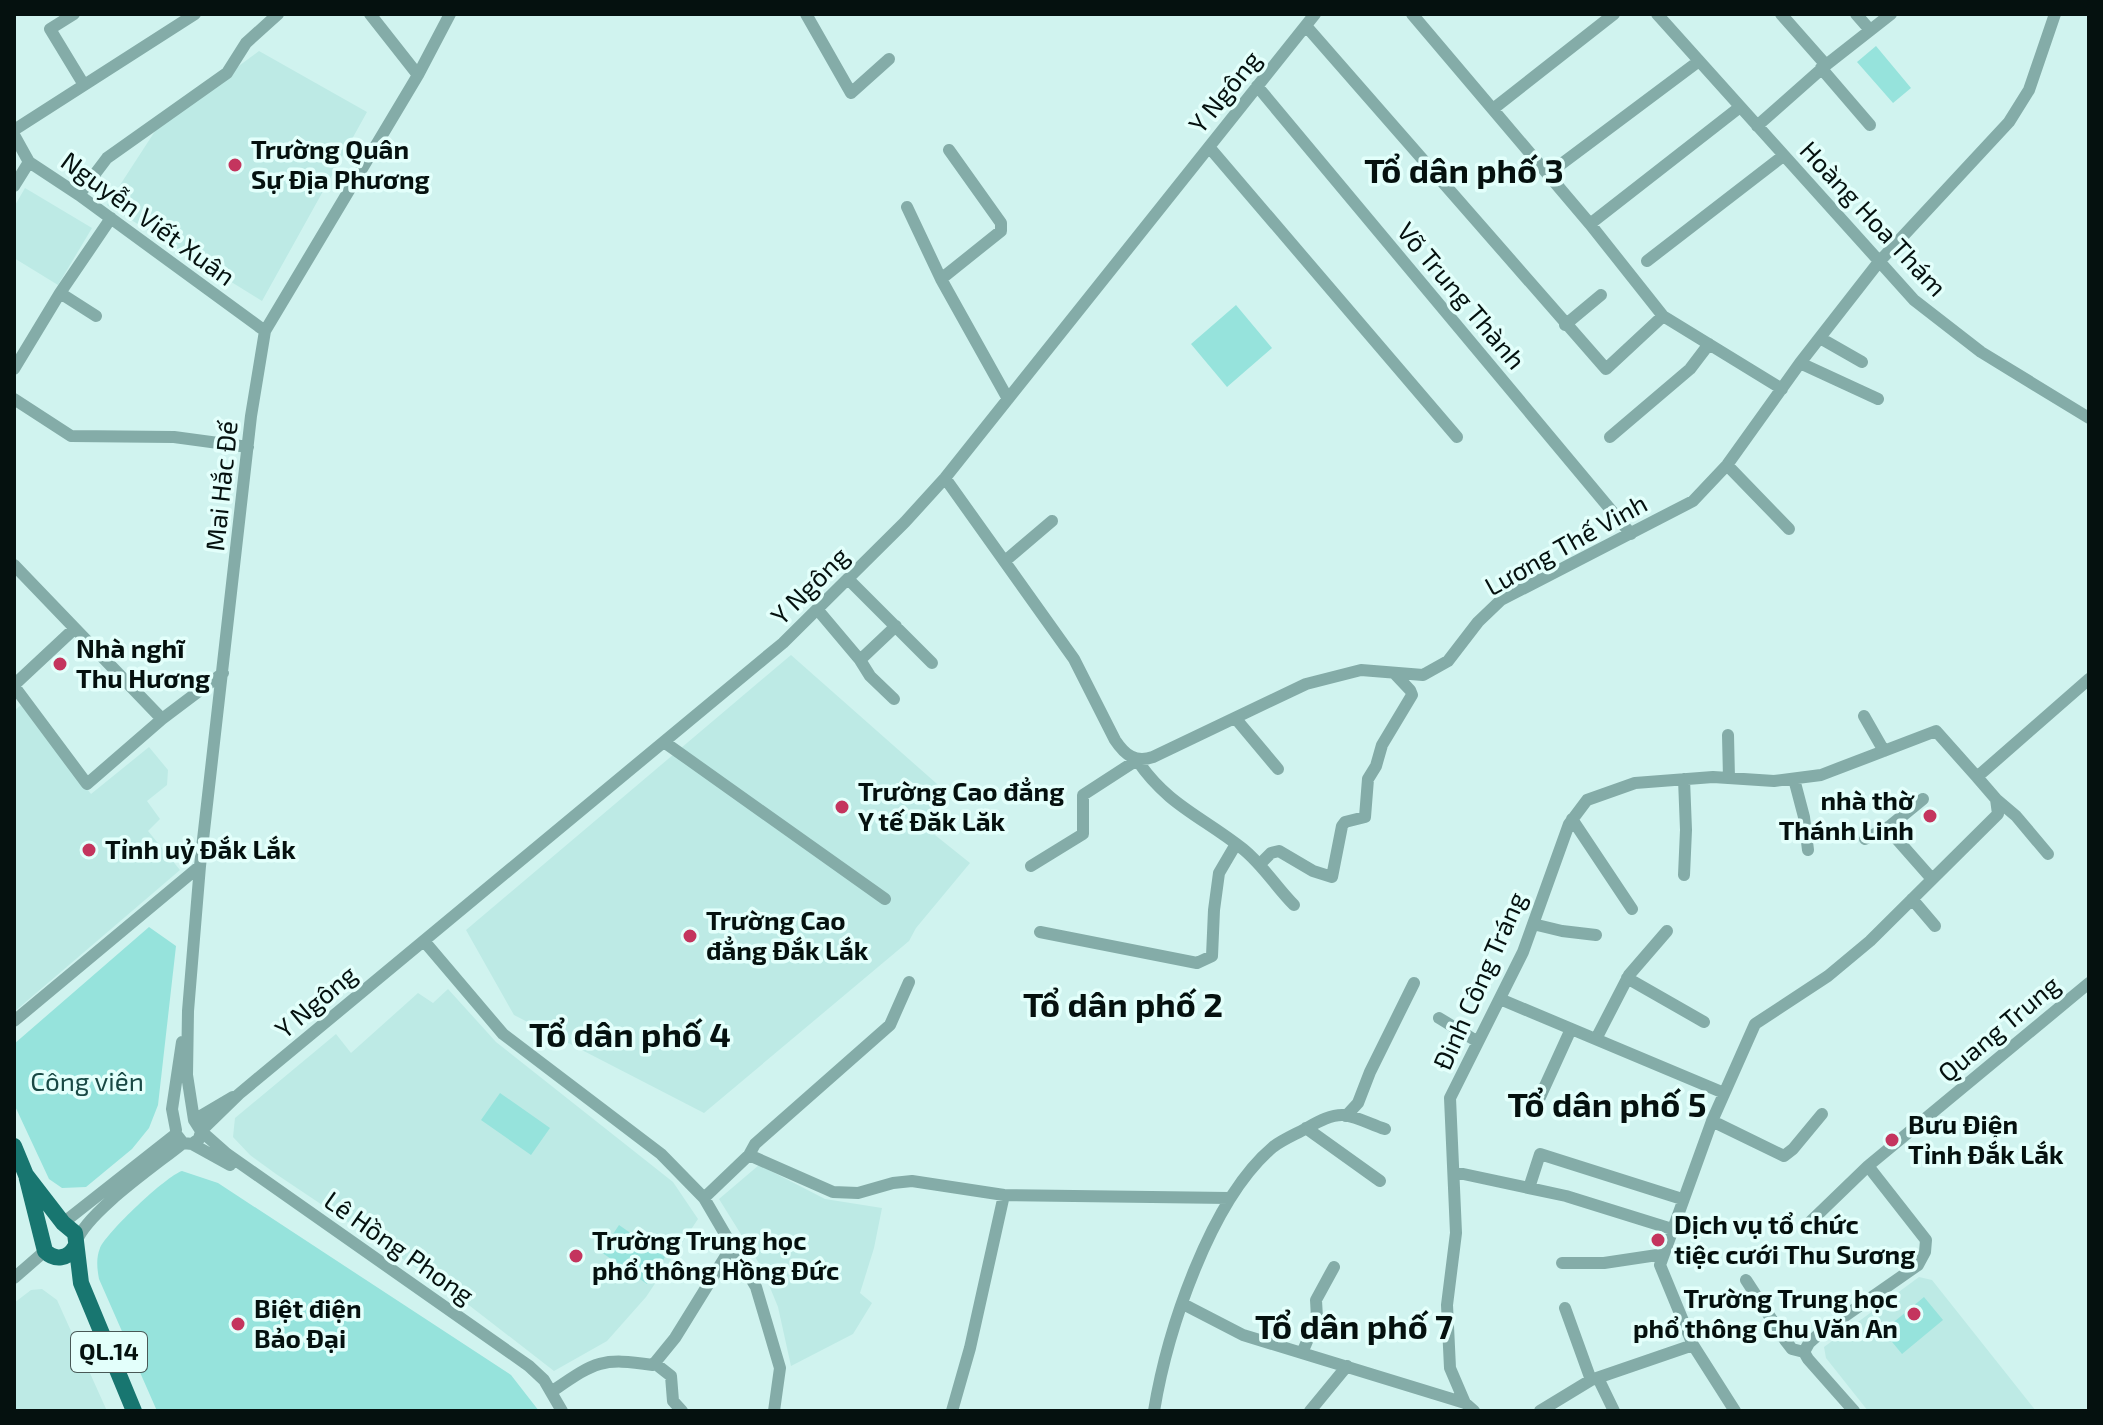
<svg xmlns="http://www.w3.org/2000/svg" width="2103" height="1425" viewBox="0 0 2103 1425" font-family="'Exo 2',sans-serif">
  <rect width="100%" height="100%" fill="#d0f3ef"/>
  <path fill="#bdeae5" d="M259,51L367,112L262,301L107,205L159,125Z
    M25,188L92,228L58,285L14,258V207Z
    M791,655L945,791L920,823L970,863L916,928L909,941L704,1113L514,1015L466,930Z
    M21,705L91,794L149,747L168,770L167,785L147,801L160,819L148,831L180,870L14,1012V711Z
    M448,989L496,1042L673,1182L698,1219L646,1297L607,1341L554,1371L452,1292L276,1174L250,1155L233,1137L235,1118L336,1034L351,1053L418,993L433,1003Z
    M759,1165L825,1199L882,1208L874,1248L860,1293L872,1303L853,1334L791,1366L778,1307L762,1268L719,1199Z
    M1919,1277L1932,1280L2036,1411H1868L1826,1358L1824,1347Z
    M42,1289L57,1300L107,1411H14V1303L31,1290Z"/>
  <path fill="#96e3dc" d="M1876,46L1911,88L1893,103L1857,62Z
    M1236,305L1272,348L1227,387L1191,344Z
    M149,927L176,946L158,1105L149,1128L132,1149L86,1187L62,1188L49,1179L14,1104V1044Z
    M500,1093L550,1128L531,1155L481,1120Z
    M182,1171L218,1183L511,1375L539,1411H157L99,1279C97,1268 96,1258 100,1248C107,1232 166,1176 182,1171Z
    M619,1225L665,1257L647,1284L601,1252Z
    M1924,1297L1943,1320L1902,1354L1883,1331Z"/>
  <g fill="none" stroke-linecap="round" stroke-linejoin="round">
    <path stroke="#84aca8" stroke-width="12" d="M74,14L50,29L84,85
      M370,14L418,75
      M450,14L418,75L265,331L251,416L200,866L188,1011L187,1075L194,1120L201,1131L227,1154L529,1366L544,1380L562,1411
      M806,14L851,93L889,59
      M1412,14L1590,224L1663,316L1782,389
      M1657,14L1914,300L1981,352L2089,418
      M1781,14L1826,65
      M1856,14L1870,30
      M1306,26L1606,369L1663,316
      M1821,68L1870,125
      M1257,86L1631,534
      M1493,109L1614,14
      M1757,126L1826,65L1891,14
      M14,130L195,14
      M14,135L29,162L79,195L265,331
      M1209,147L1457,437
      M1548,174L1699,61
      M14,186L29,162
      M79,195L107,158L227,73L246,43L278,14
      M907,207L941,279L1008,399
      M1590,224L1740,107
      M1647,261L1783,156
      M941,279L1001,231V223L949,150
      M60,293L96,316
      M1565,325L1601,295
      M1820,338L1862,362
      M1800,363L1878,399
      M14,369L60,293L111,218
      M14,399L71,436L174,437L248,447
      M1610,437L1690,369L1709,344
      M1727,465L1789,529
      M945,478L1074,659L1115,740C1125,755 1135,763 1153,757L1306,684L1361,670L1423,675L1448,661L1478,622L1501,600L1693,501L1727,465L1800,363L1878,263L2009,122L2029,90L2055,14
      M1005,561L1052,521
      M14,565L162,719
      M848,579L932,663
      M817,609L860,660L896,626
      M860,660L870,676L894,699
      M14,685L74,629
      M14,686L87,784L162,719L223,673
      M1864,716L1884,751
      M1236,719L1278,769
      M1728,735L1729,778
      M664,742L885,899
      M1684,779L1686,830L1684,875
      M1794,779L1804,817L1808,850
      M1996,799L2016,816L2048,854
      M1572,819L1632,909
      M1887,828L1932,879
      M1865,839L1890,826L1923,799
      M1260,864L1271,853L1279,851L1313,871L1332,877L1342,826L1345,822L1365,817L1368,779L1376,766L1382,745L1412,695L1410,690L1394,673
      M1031,866L1083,834V795L1137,760C1167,805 1203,817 1243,849C1263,865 1276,887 1294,905
      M1912,899L1935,926
      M1533,924L1562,931L1596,935
      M1040,932L1197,963L1212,956L1214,910L1219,873L1236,844
      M424,941L503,1034L661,1154L704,1198L756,1287L780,1368L774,1411
      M1627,978L1704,1022
      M1500,999L1724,1093
      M1439,1018L1478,1042
      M14,1021L200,866
      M1596,1039L1629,975L1667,931
      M1535,1108L1571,1029
      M1346,1116L1358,1103L1370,1072L1414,983
      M194,1120L233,1097
      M1712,1121L1784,1156L1793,1149L1822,1114
      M1306,1128L1380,1181
      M176,1130L172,1109L182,1042
      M176,1134L183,1143L192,1144L230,1165
      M192,1144L199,1139L201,1131L239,1094L783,643L905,522L945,478L1315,14
      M749,1155L833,1192L858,1193L893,1183L912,1181L1004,1195L1229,1198
      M1454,1172L1566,1196L1672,1229
      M1529,1188L1540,1154L1682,1199
      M704,1198L749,1155L755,1144L890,1025L909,982
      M1810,1222L1868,1166
      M63,1223L176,1134
      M76,1242C88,1211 156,1165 183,1143
      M1562,1263H1604L1664,1254
      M14,1278L45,1251
      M1746,1280L1785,1340L1792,1349L1804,1352
      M1183,1304L1243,1335L1465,1403
      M1565,1308L1591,1380
      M1302,1353L1317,1318L1316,1300L1334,1267
      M657,1365L671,1376L673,1401L682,1411
      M1598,1378L1614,1411
      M551,1392C595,1362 600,1357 653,1365L675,1338L732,1246
      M952,1411L970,1348L1004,1195
      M1154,1411C1167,1332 1210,1200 1273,1147C1282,1140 1294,1135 1305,1129C1316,1123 1331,1114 1344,1115C1358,1117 1372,1125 1385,1129
      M1310,1411L1347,1366
      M1474,1411L1465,1403L1450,1368L1447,1305L1456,1233L1450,1098L1523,952L1569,824L1587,800L1635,783L1713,777L1774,781L1821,775L1936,731L1977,777
      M1540,1411L1591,1380L1693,1345
      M1735,1411L1693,1345L1660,1265L1712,1121L1755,1024L1828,976L1870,941L1998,814L1996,799L1977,777L2089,679
      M1854,1411L1808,1359L1804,1352L1809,1343L1819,1334L1918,1265L1925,1252L1926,1240L1868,1166L2089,983"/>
    <path stroke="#187670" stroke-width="16" d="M14,1146L26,1175L45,1251C55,1261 68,1259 75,1247
      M26,1175L63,1223L75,1233L81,1283L134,1411"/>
  </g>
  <g fill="#c4355e" stroke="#e3fffb" stroke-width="3">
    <circle cx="235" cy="165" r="8"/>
    <circle cx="60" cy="664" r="8"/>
    <circle cx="842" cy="807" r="8"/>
    <circle cx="1930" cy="816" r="8"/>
    <circle cx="89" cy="850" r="8"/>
    <circle cx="690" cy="936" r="8"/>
    <circle cx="1892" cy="1140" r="8"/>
    <circle cx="1658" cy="1240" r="8"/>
    <circle cx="576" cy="1256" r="8"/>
    <circle cx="1914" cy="1314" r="8"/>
    <circle cx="238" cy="1324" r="8"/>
  </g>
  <g text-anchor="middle" stroke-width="7" stroke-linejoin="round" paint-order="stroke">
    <rect fill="#e3fffb" stroke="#485856" stroke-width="2" x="71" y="1332" width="76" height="40" rx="6"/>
    <g font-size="24" font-weight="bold" fill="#05110f">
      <text x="109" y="1360">QL.14</text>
    </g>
    <g font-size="26" fill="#05110f" stroke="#e3fffb">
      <text transform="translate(1225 92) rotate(-51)" y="9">Y Ngông</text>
      <text transform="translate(148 219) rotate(36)" y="9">Nguyễn Viết Xuân</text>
      <text transform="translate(1873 219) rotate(47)" y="9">Hoàng Hoa Thám</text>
      <text transform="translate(1461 296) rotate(50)" y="9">Võ Trung Thành</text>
      <text transform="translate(222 486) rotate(-84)" y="9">Mai Hắc Đế</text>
      <text transform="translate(1566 545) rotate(-29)" y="9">Lương Thế Vinh</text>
      <text transform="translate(810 586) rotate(-45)" y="9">Y Ngông</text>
      <text transform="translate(1480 981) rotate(-66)" y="9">Đinh Công Tráng</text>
      <text transform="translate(316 1002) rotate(-40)" y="9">Y Ngông</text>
      <text transform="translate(1999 1029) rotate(-40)" y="9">Quang Trung</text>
      <text transform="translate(399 1248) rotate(35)" y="9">Lê Hồng Phong</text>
    </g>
    <g font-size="26" font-weight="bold" fill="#05110f" stroke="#e3fffb" text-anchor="start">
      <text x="251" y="159">Trường Quân<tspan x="251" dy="30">Sự Địa Phương</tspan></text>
      <text x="76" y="658">Nhà nghĩ<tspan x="76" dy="30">Thu Hương</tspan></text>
      <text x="858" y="801">Trường Cao đẳng<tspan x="858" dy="30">Y tế Đăk Lăk</tspan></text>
      <text x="1914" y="810" text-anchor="end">nhà thờ<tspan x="1914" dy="30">Thánh Linh</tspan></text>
      <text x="105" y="859">Tỉnh uỷ Đắk Lắk</text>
      <text x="706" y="930">Trường Cao<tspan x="706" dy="30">đẳng Đắk Lắk</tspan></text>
      <text x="1908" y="1134">Bưu Điện<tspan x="1908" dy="30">Tỉnh Đắk Lắk</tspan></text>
      <text x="1674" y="1234">Dịch vụ tổ chức<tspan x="1674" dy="30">tiệc cưới Thu Sương</tspan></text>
      <text x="592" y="1250">Trường Trung học<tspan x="592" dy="30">phổ thông Hồng Đức</tspan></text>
      <text x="1898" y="1308" text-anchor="end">Trường Trung học<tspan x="1898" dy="30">phổ thông Chu Văn An</tspan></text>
      <text x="254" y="1318">Biệt điện<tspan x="254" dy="30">Bảo Đại</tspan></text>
    </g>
    <g font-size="26" fill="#194844" stroke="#e3fffb">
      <text x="87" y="1091">Công viên</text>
    </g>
    <g font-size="34" font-weight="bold" fill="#05110f" stroke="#e3fffb">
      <text x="1464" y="183">Tổ dân phố 3</text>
      <text x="1123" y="1017">Tổ dân phố 2</text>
      <text x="630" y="1047">Tổ dân phố 4</text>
      <text x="1607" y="1117">Tổ dân phố 5</text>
      <text x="1354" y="1339">Tổ dân phố 7</text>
    </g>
  </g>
  <rect width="2103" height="1425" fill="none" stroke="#05110f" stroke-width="32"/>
</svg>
